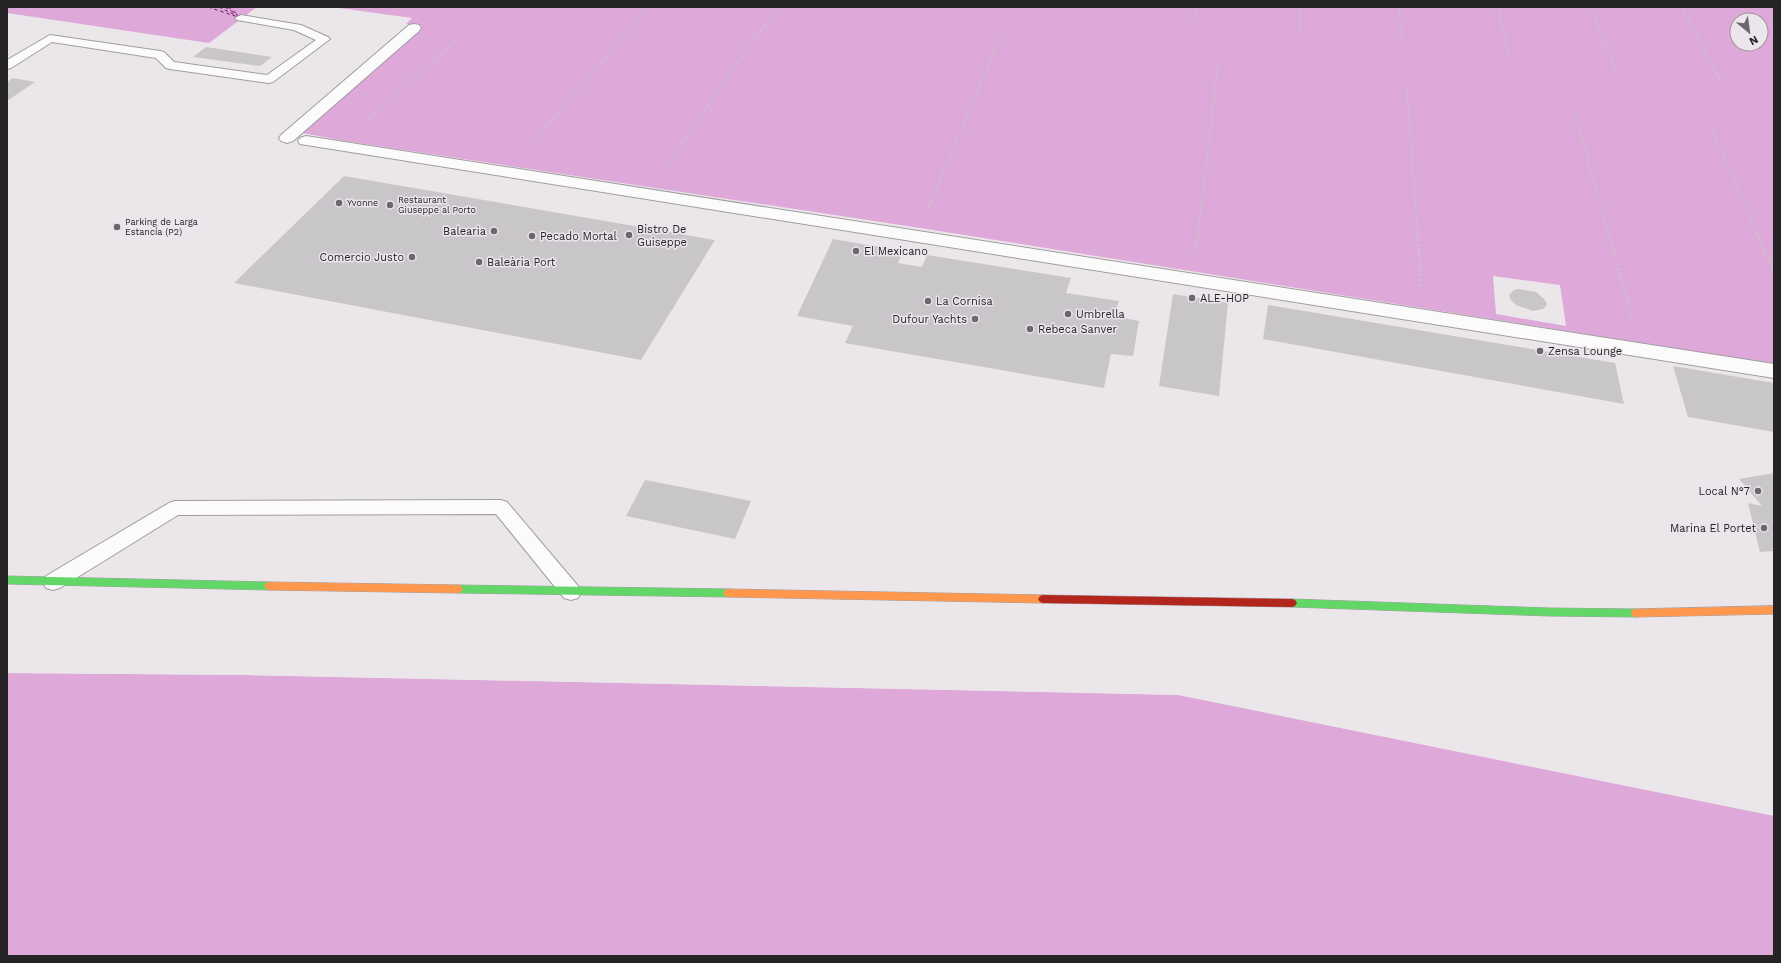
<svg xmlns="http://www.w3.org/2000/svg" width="1781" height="963" viewBox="0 0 1781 963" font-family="'Work Sans',sans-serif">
  <rect width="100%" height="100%" fill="#ebe6ea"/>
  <path fill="#dea8d9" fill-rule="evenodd" d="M7,7H257L209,43L7,13Z
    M332,7H1774V364L920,228L345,141L302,133L422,26L406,24L412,18ZM1737,20H1761V44H1737Z
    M7,673L247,675L1178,695L1774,816V956H7Z"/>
  <path fill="#ebe6ea" d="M1493,276L1560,285L1566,326L1496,314Z
    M7,671L247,673L1178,693L1189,695L247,675L7,673Z"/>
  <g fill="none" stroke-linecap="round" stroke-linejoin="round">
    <path stroke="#741d71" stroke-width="1" stroke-dasharray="3.5 3" stroke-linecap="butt" d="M208,7L238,17
      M219,7L237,16
      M225,7L239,16
      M228,7L236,13"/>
  </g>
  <path fill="#c9c6c9" d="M206,47L272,57L260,66L193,57Z
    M13,78L35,82L7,101V82Z
    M344,176L640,227L715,240L641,360L234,283Z
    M833,239L903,251L898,263L922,267L927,255L1071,278L1066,293L1119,301L1114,316L1139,321L1133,356L1111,354L1104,388L845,343L853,326L797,316Z
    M1519,289L1536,292L1544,299L1547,303L1546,306L1543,309L1533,311L1516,305L1510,299L1509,295L1514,290Z
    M1173,294L1228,303L1219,396L1159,386Z
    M1268,305L1615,363L1624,404L1263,339Z
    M1673,366L1774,383V432L1688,417Z
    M1774,473V551L1760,552L1748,503L1762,506L1739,479Z
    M645,480L697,490L751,501L735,539L626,516Z"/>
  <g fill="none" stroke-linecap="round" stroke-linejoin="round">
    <defs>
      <path id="lane" d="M241,15L301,25L328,37L330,39L273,82L269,83L170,69L166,68L156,58L52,42L11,68L7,69V60L50,35L160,51L164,52L174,62L267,75L316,40L294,30L237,20L235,18Z
        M501,500L507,502L578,586L581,592L578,598L571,600L564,598L496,514L178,515L60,588L53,590L46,588L43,582L46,576L169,503L175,501Z"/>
      <path id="street" d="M414,24L419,25L421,28L419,31L293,141L287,143L281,141L279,138L281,135L409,25Z
        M306,136L1774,364V378L300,144L298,141L300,138Z"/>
      <path id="fast" d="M7,576L269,582L272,583L274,586L272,589L269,590L7,584Z
        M458,585L728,589L731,590L733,593L731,596L728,597L458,593L455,592L453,589L455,586Z
        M1292,599L1549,608L1636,609L1640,610L1641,613L1640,616L1636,617L1549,616L1292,607L1289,606L1287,603L1289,600Z"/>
      <path id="slow" d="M269,582L458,585L461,586L463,589L461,592L458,593L269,590L266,589L264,586L266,583Z
        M728,589L1043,595L1046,596L1048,599L1046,602L1043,603L728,597L725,596L723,593L725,590Z
        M1774,606V614L1636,617L1632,616L1631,613L1632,610L1636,609Z"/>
      <path id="jam" d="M1043,595L1292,599L1295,600L1297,603L1295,606L1292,607L1043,603L1040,602L1038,599L1040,596Z"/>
    </defs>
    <use href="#lane" stroke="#a09da0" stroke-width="2"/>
    <use href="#street" stroke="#a09da0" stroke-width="2"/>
    <use href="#fast" stroke="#a09da0" stroke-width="1"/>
    <use href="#slow" stroke="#a09da0" stroke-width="1"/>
    <use href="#jam" stroke="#a09da0" stroke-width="1"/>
    <path stroke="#c7c6c7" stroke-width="2" stroke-dasharray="1.5 2" stroke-linecap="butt" d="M1299,7V34
      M1399,7L1403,43
      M1498,7L1509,58
      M1592,7L1615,71
      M1682,7L1721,83
      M1194,22L1196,7
      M1407,89L1418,240
      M1574,109L1610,240
      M365,123L455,41
      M1712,129L1760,240
      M527,149L649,7
      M664,169L776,9
      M927,211L1001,36
      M1197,240L1218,64"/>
    <path stroke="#c7c6c7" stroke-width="2.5" stroke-dasharray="2 3" stroke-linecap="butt" d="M1418,239L1421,288
      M1610,239L1633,321
      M1759,239L1774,273
      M1195,253L1197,239"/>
    <use href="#lane" fill="#fcfbfc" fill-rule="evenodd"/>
    <use href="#street" fill="#fcfbfc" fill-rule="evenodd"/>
    <use href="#fast" fill="#63d668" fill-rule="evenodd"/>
    <use href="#slow" fill="#ff974d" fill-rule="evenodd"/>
    <use href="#jam" fill="#b3261e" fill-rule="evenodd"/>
  </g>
  <g fill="#6b676b" stroke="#ece5eb" stroke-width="1.5">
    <circle cx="339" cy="203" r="4"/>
    <circle cx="390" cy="205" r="4"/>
    <circle cx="117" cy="227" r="4"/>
    <circle cx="494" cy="231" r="4"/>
    <circle cx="629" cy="235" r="4"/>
    <circle cx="532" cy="236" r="4"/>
    <circle cx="856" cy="251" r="4"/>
    <circle cx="412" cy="257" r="4"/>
    <circle cx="479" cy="262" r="4"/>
    <circle cx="1192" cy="298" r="4"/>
    <circle cx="928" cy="301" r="4"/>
    <circle cx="1068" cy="314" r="4"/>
    <circle cx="975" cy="319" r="4"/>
    <circle cx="1030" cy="329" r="4"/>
    <circle cx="1540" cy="351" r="4"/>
    <circle cx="1758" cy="491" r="4"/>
    <circle cx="1764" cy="528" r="4"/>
  </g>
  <g text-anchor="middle" stroke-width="3" stroke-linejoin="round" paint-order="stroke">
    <g font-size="9" fill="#262326" stroke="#ece5eb" text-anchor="start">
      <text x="398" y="203">Restaurant<tspan x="398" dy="10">Giuseppe al Porto</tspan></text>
      <text x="347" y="206">Yvonne</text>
      <text x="125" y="225">Parking de Larga<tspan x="125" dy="10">Estancía (P2)</tspan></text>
    </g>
    <g font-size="11" fill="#262326" stroke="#ece5eb" text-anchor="start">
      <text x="637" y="233">Bistro De<tspan x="637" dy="13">Guiseppe</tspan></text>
      <text x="486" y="235" text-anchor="end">Balearia</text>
      <text x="540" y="240">Pecado Mortal</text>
      <text x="864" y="255">El Mexicano</text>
      <text x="404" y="261" text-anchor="end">Comercio Justo</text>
      <text x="487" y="266">Baleària Port</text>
      <text x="1200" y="302">ALE-HOP</text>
      <text x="936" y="305">La Cornisa</text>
      <text x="1076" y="318">Umbrella</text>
      <text x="967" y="323" text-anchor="end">Dufour Yachts</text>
      <text x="1038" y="333">Rebeca Sanver</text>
      <text x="1548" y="355">Zensa Lounge</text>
      <text x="1750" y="495" text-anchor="end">Local N°7</text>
      <text x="1756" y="532" text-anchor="end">Marina El Portet</text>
    </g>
  </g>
  <rect width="1781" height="963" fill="none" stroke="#262326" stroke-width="16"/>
  <g transform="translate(1749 32) rotate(151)"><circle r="19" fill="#ece5eb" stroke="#9d979c"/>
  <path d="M0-3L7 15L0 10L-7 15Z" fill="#6b676b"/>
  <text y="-6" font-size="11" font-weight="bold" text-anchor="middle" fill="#262326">N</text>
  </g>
</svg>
